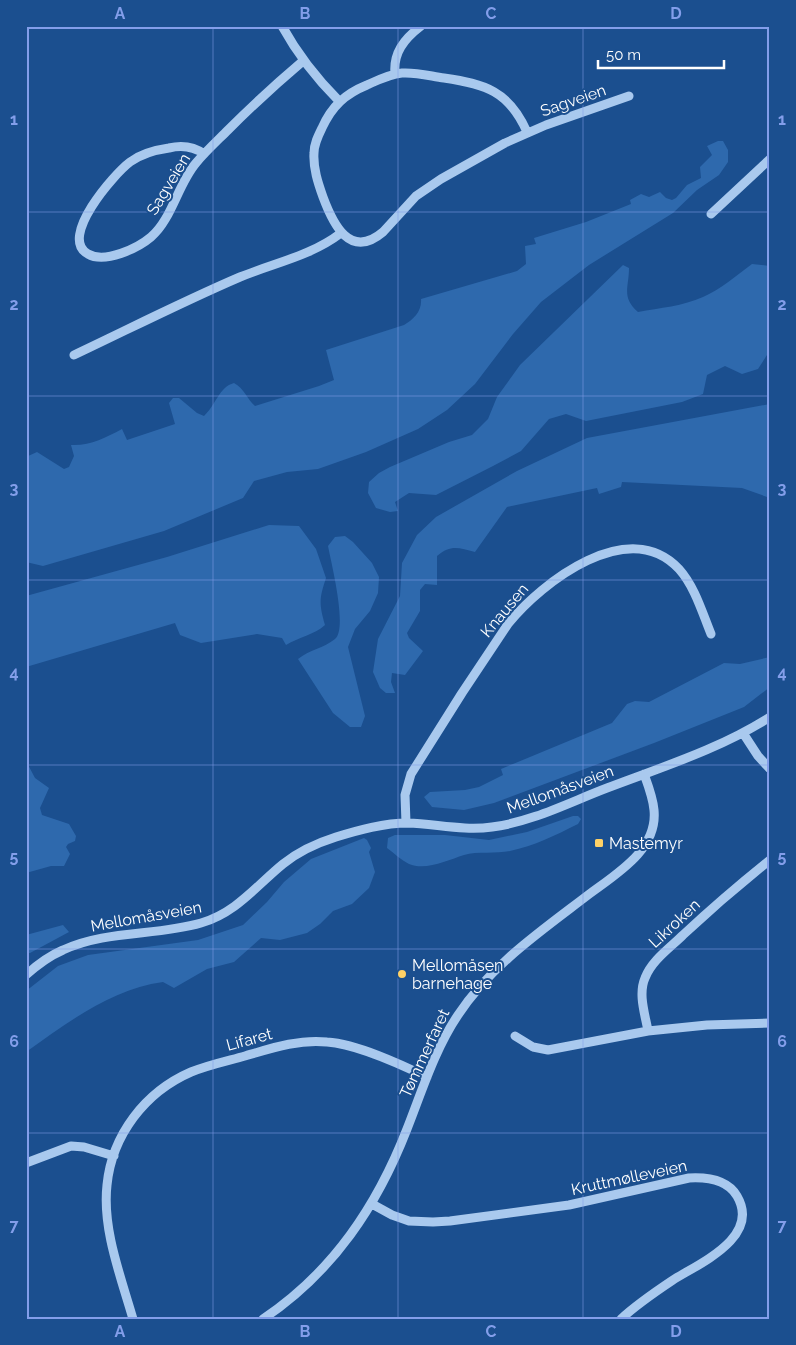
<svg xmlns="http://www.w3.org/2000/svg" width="796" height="1345" viewBox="0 0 796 1345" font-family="Raleway,sans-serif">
  <rect width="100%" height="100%" fill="#1b4f8f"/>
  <path fill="#2e69ad" d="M718,141H723L728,150V162L719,175L697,190L673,213L589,265L541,302L513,334L475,384L447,410L418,429L366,452L318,469L287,472L254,481L243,498L164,531L43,566L26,562V457L37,452L64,469L69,467L74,456L71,445C90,446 105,438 122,429L127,440L175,424L169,403L173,398H179L197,413L204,416C216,405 219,387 234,383C244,388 247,399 255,406L319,386L334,380L326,350L404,325C414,319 422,311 421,299L517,271L526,264L525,246L536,244L534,238L586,222L631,204L630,200L641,194L649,197L660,192L666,198L672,200L676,198L687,185L701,178L700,167L712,155L707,146Z
    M752,264L770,266V354L767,355L758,369L742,374L725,366L707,375L703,394L682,402L586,421L566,414L549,419L521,451L493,466L436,495L409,493L395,502L398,511L390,512L376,508L368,493L369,482L379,473L390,467L449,442L472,435L488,419L497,397L520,365L623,265L629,268C629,288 621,297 638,312C660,308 683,306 703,297C721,289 736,276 752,264Z
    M770,404V498L742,488L622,482L621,487L599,494L597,488L507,507L475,552C459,548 451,544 437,556V585L425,584L420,590V611L407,633L409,638L423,651L405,675L392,673L391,682L395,693H386L380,688L373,672L378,639L400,596L402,563L417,535L436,517L517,471L587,438Z
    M269,525L299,526L316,549L326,578C319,599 319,604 325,625C314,635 299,637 286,645L282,638L257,634L201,643L180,635L175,623L26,667V596L167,557Z
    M345,536L353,542L372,563L379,577L378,593L370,611L355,629L348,647L365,716L361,727H350L333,713L298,659C309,650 324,648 335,639C348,629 331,562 328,546L335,537Z
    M770,657V687L744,707L654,743L494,803L464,810L432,807L424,797L430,792L465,790L479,787L503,775L501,769L612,723L627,704L635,701L649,702L724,663L740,664Z
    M26,761L35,778L49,788L40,808L42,815L69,824L76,836L75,841L68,844L66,847L70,854L64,866H51L26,873Z
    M573,816H578L581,819L578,824C556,835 534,846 510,851C496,854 477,851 464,855C448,860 426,871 409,864C401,860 394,853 387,848L388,838L395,835H445L489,840L527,832Z
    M364,838L367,840L371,848L369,852L375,872L369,888L352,904L333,911L320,924L307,933L280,940L261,938L234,962L207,969L174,988L163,982C111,989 67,1023 26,1052V991L58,966L88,955L198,940L243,925L267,902L284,882L311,859Z
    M63,925L69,932L30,953H26V935Z"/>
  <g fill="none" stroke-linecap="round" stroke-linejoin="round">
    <path stroke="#a9c9ee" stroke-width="9" d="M282,26C298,55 316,78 339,101
      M395,74C393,53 404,39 421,26
      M527,132C509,91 485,84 444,78C430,76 416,72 402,73C390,74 378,80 367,85C345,94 332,106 322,128C318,136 314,144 314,153C313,168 318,183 323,197C333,224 350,260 383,232L416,196L441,179L505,143L546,125L629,96
      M204,154C193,146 182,145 169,148C155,150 142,153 130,162C114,174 58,238 88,254C105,264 138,248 151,237C172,219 178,184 196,163C206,151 217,141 228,130C252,106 277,83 303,61
      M711,214L770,159
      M74,355C129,329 184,301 240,277C274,263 311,256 341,233
      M743,733L758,756L770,769
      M406,823L405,795L411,774L462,693L508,624C542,582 629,515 679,569C695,587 702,612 711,634
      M26,975C37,965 49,956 63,950C106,930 156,936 201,923C236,913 256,886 283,864C299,851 317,843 336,837C359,830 384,823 408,823C436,824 464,831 492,827C532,822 570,802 607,788C662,767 720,749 770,717
      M648,1031C645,1014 638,994 645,978C652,960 670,948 683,935C711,909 740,884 770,860
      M515,1036L533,1047L548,1050L648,1031L707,1025L770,1023
      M26,1163L71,1146L84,1147L114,1156
      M372,1204L392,1215L409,1221L433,1222L450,1221L569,1205L689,1178C707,1177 727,1179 737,1196C761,1237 700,1263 673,1280C655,1292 637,1304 621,1319
      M133,1319C121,1277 102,1229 107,1185C112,1135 145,1092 191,1072C208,1065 227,1061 245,1056C272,1048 299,1039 327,1042C357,1044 400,1064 427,1077
      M263,1319C333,1272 377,1206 407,1129C422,1091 435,1049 458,1015C491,965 541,931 588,895C616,874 658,850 654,810C653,798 648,785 644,774"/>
  </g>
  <path fill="none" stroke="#839eea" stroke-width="1" stroke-opacity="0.55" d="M213,26V1319M398,26V1319M583,26V1319M26,212H770M26,396H770M26,580H770M26,765H770M26,949H770M26,1133H770"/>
  <g fill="#ffd166" stroke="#1b4f8f" stroke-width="2">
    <rect x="594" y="838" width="10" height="10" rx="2.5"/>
    <circle cx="402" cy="974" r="5"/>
  </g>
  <g text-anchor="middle" stroke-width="4" stroke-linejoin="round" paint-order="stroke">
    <g font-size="16" fill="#fff" stroke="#1b4f8f">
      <text transform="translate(573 100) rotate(-19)" y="6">Sagveien</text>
      <text transform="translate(168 184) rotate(-59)" y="6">Sagveien</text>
      <text transform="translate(504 610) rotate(-50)" y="6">Knausen</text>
      <text transform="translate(560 789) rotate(-20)" y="6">Mellomåsveien</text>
      <text transform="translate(146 916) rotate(-10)" y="6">Mellomåsveien</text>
      <text transform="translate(674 923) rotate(-43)" y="6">Likroken</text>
      <text transform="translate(249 1039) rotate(-15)" y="6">Lifaret</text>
      <text transform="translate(424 1053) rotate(-65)" y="6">Tømmerfaret</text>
      <text transform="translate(629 1177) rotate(-12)" y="6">Kruttmølleveien</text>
    </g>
    <g font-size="16" fill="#fff" stroke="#1b4f8f" text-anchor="start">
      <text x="609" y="849">Mastemyr</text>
      <text x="412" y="971">Mellomåsen<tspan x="412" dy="18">barnehage</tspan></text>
    </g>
  </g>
  <rect width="796" height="1345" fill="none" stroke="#1b4f8f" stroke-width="55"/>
  <path d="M598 60v8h126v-8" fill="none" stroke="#ffffff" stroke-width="2.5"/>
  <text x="606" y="60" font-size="15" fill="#ffffff" stroke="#1b4f8f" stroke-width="4" paint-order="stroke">50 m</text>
  <rect x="28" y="28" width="740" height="1290" fill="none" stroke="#839eea" stroke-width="2"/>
  <g font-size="16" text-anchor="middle" font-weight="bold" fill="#839eea">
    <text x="120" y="19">A</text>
    <text x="305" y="19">B</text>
    <text x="491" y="19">C</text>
    <text x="676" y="19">D</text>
    <text x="14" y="125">1</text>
    <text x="782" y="125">1</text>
    <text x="14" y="310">2</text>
    <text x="782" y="310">2</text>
    <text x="14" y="494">3</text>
    <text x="782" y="494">3</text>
    <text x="14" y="678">4</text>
    <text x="782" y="678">4</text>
    <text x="14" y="862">5</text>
    <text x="782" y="862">5</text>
    <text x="14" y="1047">6</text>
    <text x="782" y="1047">6</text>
    <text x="14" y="1231">7</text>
    <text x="782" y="1231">7</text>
    <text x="120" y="1337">A</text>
    <text x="305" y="1337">B</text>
    <text x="491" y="1337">C</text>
    <text x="676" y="1337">D</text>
  </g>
</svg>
